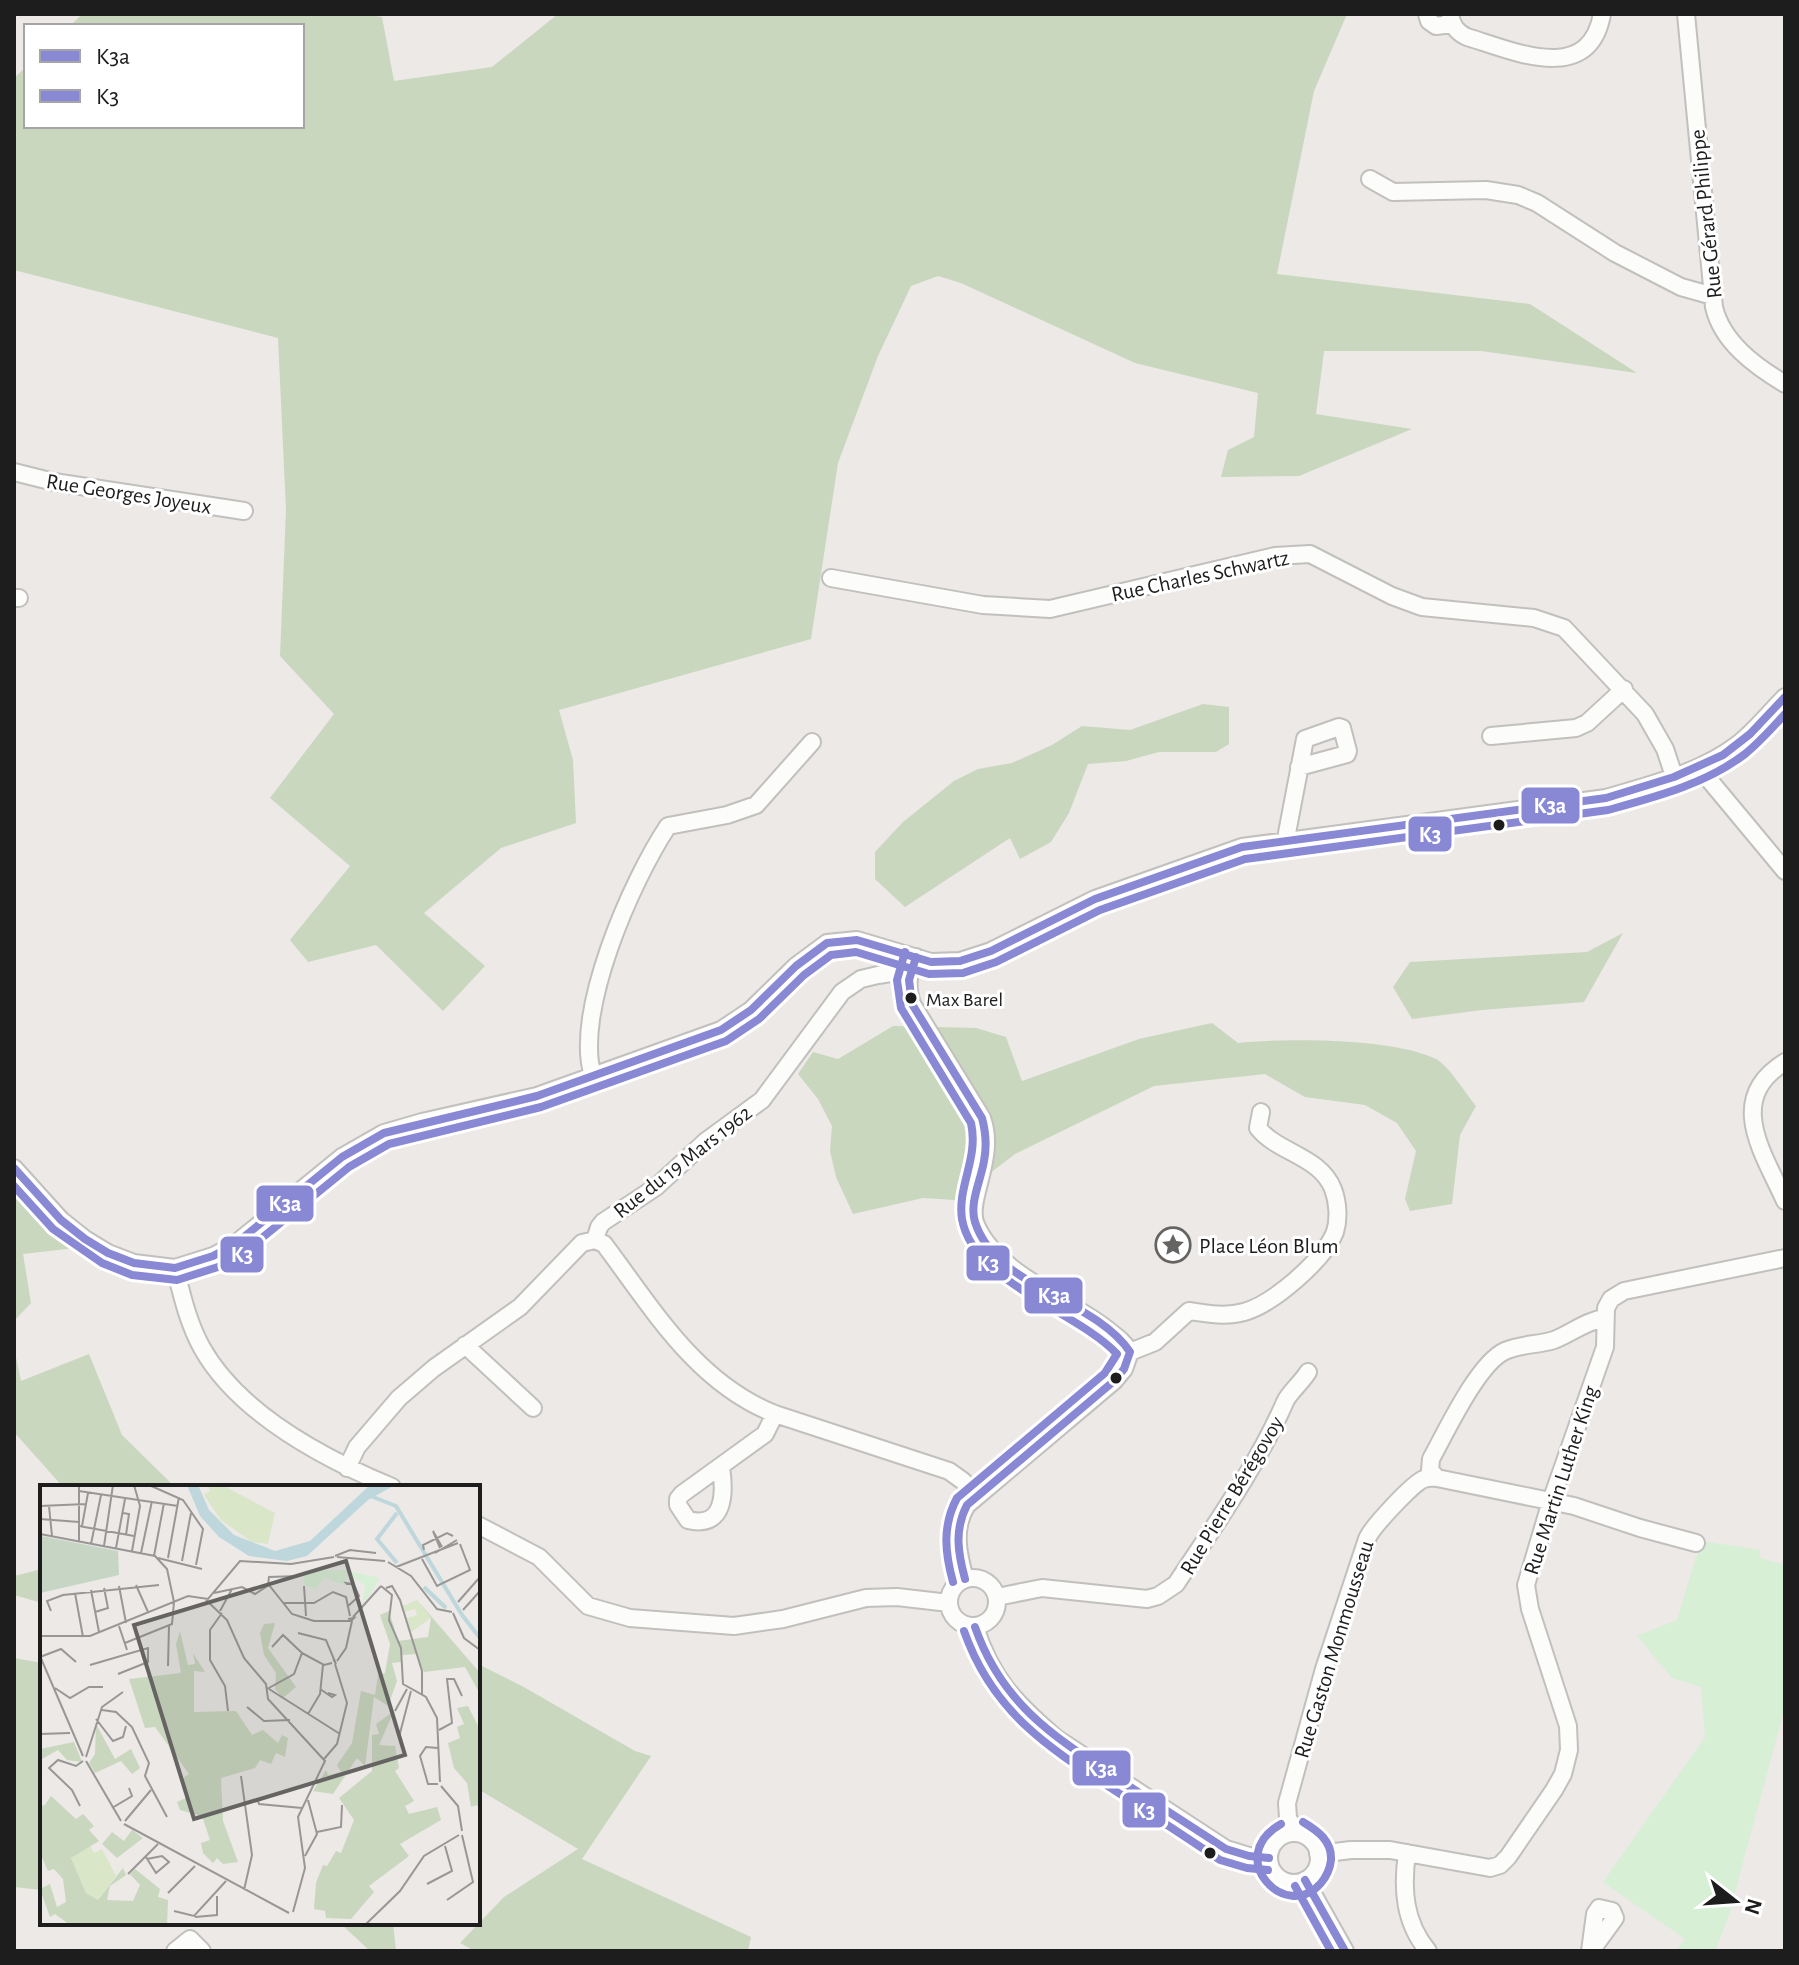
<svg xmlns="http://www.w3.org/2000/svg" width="1799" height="1965" viewBox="0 0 1799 1965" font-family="'Alegreya Sans',sans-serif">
  <rect width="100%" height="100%" fill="#ece9e6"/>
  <path fill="#c9d7be" d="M82,14H362L382,17L394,81L492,67L558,14H1347L1314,91L1277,274L1530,304L1637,373L1481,351H1324L1316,414L1412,429L1299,476L1221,477L1228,450L1254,437L1258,393L1135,363L961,283L938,276L911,286L878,356L838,463L811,639L559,710L573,760L576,823L501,848L424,913L485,966L443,1011L376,945L308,962L290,940L350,866L270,798L334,714L280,656L286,510L278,338L14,270V78L26,67V126H302V26H70Z
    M1203,704L1229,707V744L1216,752H1159L1126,761L1088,764L1069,813L1051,842L1020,859L1010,838L905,907L875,879V852L903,822L954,781L978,769L1012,763L1052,745L1082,726L1130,730Z
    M1623,933L1584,1002L1482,1010L1412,1019L1393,987L1410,962L1587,952Z
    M1212,1023L1238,1043C1286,1038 1393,1038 1436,1059C1449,1066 1466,1094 1476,1106L1460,1135L1452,1204L1410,1211L1405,1199L1416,1151L1397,1123L1365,1105L1305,1097L1265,1074L1154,1086L1015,1154L955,1200L923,1198L853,1214L836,1177L830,1151L832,1126L818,1099L798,1074L813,1052L838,1059L893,1026L976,1028L1006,1037L1022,1081L1139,1039Z
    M14,1182L75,1248L23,1254L31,1303L14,1321Z
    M14,1348L21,1381L89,1354L122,1435L175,1487H63L14,1432Z
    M42,1569V1603L14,1595V1576Z
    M14,1658L42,1663V1890L14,1887Z
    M478,1664L522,1686L635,1751L651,1756L582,1859L751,1937L748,1951H475L460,1943L504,1897L578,1849L478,1789Z
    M340,1923H393L396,1951H370Z"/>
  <path fill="#d7efd4" d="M1701,1541L1760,1550V1558L1785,1565V1707L1728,1918L1715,1951H1676L1685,1939L1603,1882L1705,1737L1701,1687L1672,1678L1637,1636L1677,1620Z"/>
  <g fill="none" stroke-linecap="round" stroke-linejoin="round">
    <defs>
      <path id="minor" d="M1427,14L1429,21L1436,26L1452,24
        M1450,14C1452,25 1456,32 1467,37C1511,50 1589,87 1602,14
        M1686,14L1714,307C1722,342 1755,366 1785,384
        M1370,179L1393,192L1486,190L1518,195L1537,203L1615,253L1681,287L1713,296
        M14,472L54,482L244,511
        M831,578L983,605L1050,609L1275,556L1310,554L1392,596L1422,607L1534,618L1564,628L1645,714L1665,749L1674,776
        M14,598H19
        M1491,736L1576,728L1587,723L1624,689
        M1701,766L1706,776L1785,871
        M1287,841V833L1305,739L1339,727L1342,728L1348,751L1347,754L1299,767
        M916,957C908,975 906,985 912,1004L982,1118C997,1158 965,1201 976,1225C996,1272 1065,1298 1104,1327C1114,1335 1124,1341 1130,1352L1124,1369L1114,1381L967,1505C952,1528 958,1554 965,1579
        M1785,1062C1725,1099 1763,1152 1785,1201
        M593,1076C573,1013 632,880 668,826L727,815L756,805L812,742
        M14,1168L61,1220L85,1239L108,1253L134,1263L175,1268L213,1256L234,1245L342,1157L384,1133L422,1122L537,1096L721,1030L751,1010L796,966L827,943L857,940L931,962L960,961L991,951L1095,899L1242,847L1606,798C1650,785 1700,773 1737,745C1755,731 1769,713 1785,697
        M595,1240L604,1244C653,1309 696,1383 775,1414L949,1471L963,1481L975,1496
        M595,1240L599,1227L603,1222L656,1187L706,1141L762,1100L842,992L861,979L878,975L891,973L908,976
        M175,1268C182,1295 188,1323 202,1348C239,1414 325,1459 392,1487
        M465,1345L533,1408
        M1130,1352L1155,1342L1189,1311C1208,1314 1226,1317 1244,1312C1273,1304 1324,1260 1335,1232C1339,1219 1338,1202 1333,1189C1320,1156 1278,1153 1258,1128L1261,1112
        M721,1467C725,1493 725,1529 688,1520L678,1505V1499L682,1494L765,1434L775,1414
        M347,1468L357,1447L399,1398L434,1368L520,1307L582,1243L595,1240
        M1437,1478L1430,1470L1431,1459C1446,1432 1478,1363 1505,1351C1520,1344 1538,1345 1554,1340C1572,1333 1585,1321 1605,1318
        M478,1525L539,1557L588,1606L630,1618L734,1626L783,1619L866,1598L897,1597L949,1603
        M949 1602a24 24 0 1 1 48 0a24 24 0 1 1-48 0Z
        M997,1597L1042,1588L1147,1599L1158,1596L1176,1584C1215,1525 1257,1466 1285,1402C1288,1394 1302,1382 1308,1372
        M975,1627C991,1678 1015,1703 1056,1738L1226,1849L1249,1856L1269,1858
        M1297,1833L1288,1818L1287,1803L1324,1669L1367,1539C1371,1528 1414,1482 1424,1479C1429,1477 1433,1478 1437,1478L1574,1506L1640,1528L1696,1543
        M1269 1858a25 25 0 1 1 50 0a25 25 0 1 1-50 0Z
        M1407,1853C1402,1889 1404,1922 1428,1951
        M1318,1854L1351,1850H1390L1490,1868L1500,1865L1508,1857L1554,1790L1563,1774L1569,1750L1568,1726L1530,1609L1526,1585L1551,1501L1605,1347L1606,1308L1611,1299L1624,1291L1785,1258
        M1305,1880L1345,1951
        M175,1951L190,1939L202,1951
        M1590,1951L1595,1914L1599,1908L1612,1911L1615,1918L1591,1951"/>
    </defs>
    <use href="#minor" stroke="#c1c0be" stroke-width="20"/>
    <use href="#minor" stroke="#fcfcfb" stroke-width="16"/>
    <defs>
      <path id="bus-1" d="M916,957L909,980L912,1004L982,1118C986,1133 987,1146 984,1161C981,1180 969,1203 975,1222C996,1288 1095,1299 1130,1352L1124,1369L1114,1381L967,1505C954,1530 958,1553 965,1579
        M14,1168L61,1220L85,1239L108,1253L134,1263L175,1268L213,1256L234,1245L342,1157L384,1133L537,1096L721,1030L751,1010L796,966L827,943L857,940L931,962L960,961L991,951L1095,899L1242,847L1606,798L1674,777L1723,755L1750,734L1785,697
        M975,1627C1002,1704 1053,1736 1118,1779C1154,1802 1190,1826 1226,1849L1249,1856L1269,1858
        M1305,1880L1345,1951"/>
      <path id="bus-2" d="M905,952L897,980L901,1008L971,1123C979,1158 957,1187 962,1219C973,1283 1077,1311 1117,1354L1105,1373L957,1498C942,1526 945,1553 953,1582
        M14,1186L53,1229L102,1263L132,1275L177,1280L218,1267L241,1255L349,1167L389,1144L541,1107L726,1041L759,1019L804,975L831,955L856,952L929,974L963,973L996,962L1100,910L1245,859L1608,810C1655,797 1706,784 1745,754C1760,742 1772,728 1785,714
        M964,1631C993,1713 1048,1747 1117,1792C1152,1815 1186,1837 1220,1860L1247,1868L1268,1870
        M1281,1824C1223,1857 1286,1924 1321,1883C1326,1877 1330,1869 1331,1860C1332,1841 1318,1831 1303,1822
        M1295,1886L1331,1951"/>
    </defs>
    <use href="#bus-1" stroke="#fff" stroke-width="14"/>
    <use href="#bus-2" stroke="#fff" stroke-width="14"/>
    <use href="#bus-1" stroke="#8888d5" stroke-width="8"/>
    <use href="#bus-2" stroke="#8888d5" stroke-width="8"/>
  </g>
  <defs>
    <symbol id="sight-ring" viewBox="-11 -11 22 22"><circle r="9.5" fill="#fff" stroke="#656463" stroke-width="1.5"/><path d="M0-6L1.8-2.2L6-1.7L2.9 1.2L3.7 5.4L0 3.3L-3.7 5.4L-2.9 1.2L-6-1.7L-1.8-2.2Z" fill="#656463"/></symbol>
  </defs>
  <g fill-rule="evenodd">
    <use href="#sight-ring" x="1153" y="1225" width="40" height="40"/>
  </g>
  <g fill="#1d1d1d" stroke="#fff" stroke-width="3">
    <circle cx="1499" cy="825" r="7"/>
    <circle cx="911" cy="998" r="7"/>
    <circle cx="1116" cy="1378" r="7"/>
    <circle cx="1210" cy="1853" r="7"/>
  </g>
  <g text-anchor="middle" stroke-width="6" stroke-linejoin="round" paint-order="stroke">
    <g font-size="20" fill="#1d1d1d" stroke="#fff" text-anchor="start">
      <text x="926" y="1006">Max Barel</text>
    </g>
    <g font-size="22" fill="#1d1d1d" stroke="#fff">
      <text transform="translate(1705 214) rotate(-96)" y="8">Rue Gérard Philippe</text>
      <text transform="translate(129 493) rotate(9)" y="8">Rue Georges Joyeux</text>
      <text transform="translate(1200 575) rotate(-12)" y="8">Rue Charles Schwartz</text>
      <text transform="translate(682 1161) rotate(-38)" y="8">Rue du 19 Mars 1962</text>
      <text transform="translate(1560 1480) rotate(-72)" y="8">Rue Martin Luther King</text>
      <text transform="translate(1231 1495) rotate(-59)" y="8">Rue Pierre Bérégovoy</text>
      <text transform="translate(1333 1649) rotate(-73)" y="8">Rue Gaston Monmousseau</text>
    </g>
    <g font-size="22" fill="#1d1d1d" stroke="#fff" text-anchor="start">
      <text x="1199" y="1253">Place Léon Blum</text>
    </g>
  </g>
  <g transform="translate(40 1485)">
    <rect width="440" height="440" fill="#ece9e6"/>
    <path d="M168,0H182L235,28L228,59L212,57L181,35L164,10L170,6ZM377,115L391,133L371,147L367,133L377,130L375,124L365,127L363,121ZM50,361L54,368L62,364L76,391L58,415L46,408L31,376L33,369Z" fill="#dae6c8"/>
    <path d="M377,115L440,188V209L425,182L384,187L376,169L361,170V177L352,178L357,196L348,221L334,212L325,281L317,273L293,309L273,306L286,285L288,290L301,287L297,280L312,258L321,206L335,210L338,190L345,188L350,159L340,130L349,126L358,156L388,152L391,133ZM235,138L228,163L256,202L243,213L235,204L236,188L224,170L220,148L224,139ZM140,146L148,180L155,179L153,168L165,187L154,186V227L196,226L212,250L223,245L238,258L242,250L248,253L245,272L236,268L231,279L220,275L215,283L181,293L183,336L198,377L183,379L177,373L173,378L163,368L161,358L170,355L162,331L140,325L137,317L146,313L143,293L149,289L115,242L105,243L89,194L141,188L136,159ZM428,221L440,245V326L437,320L431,322L427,298L414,283L408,258L420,253L417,242L424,239L417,223ZM354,226L339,260L355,261L359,283L355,286L374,316L365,321L369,329L397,322L401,335L360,359L369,371L329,401L334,407L311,434L286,433L285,426L274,424L276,398L283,380L287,381L296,366L301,368L314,335L299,313L332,286V250L339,249L336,239ZM56,239L75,274L91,264L100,283L92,289L81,276L55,288L49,278L55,269ZM34,257L42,277L27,275L18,265L0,275V264ZM11,311L36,334L43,329L54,341L49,345L59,356L31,373L46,408L58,415L83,383L86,390L70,401L67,415L93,416L100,400L90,389L95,384L120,404L118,412L128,415L127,440H30L15,429L10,432L0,404L10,399L17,422L26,417L23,394L14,384L8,386L0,368V318L4,321ZM92,345L103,353L77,373L62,359L72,347L84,356Z" fill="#c9d7be"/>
    <path d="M1,51L78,66L79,90L0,108Z" fill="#c7d5c5"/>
    <path d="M303,85L340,93L323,119L325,100L307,89L304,100L284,93L276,104L264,100L263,86Z" fill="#d7efd4"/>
    <path d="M147,0H158L169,25L194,50L235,66L270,56L330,0H355L328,15L267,71L247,76L209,71L179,52L160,31Z" fill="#bdd7dc"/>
    <path fill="none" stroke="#bdd7dc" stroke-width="4" d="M328,10L356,21L422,130M357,78L337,54L357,28M384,102L406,123M422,130L440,153"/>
    <path fill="none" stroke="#999796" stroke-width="2" d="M109,0L143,15L163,44L156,80M39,6L138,21M0,21L46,19M9,21L12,51M83,28L89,29L86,50M0,34L39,37M39,41L94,51M42,41L48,8M0,49L115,71L127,84L134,117M0,53V80M39,57V0M51,59L61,10M64,61L73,0M76,63L85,14M400,63L393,46L402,62M384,65L383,60L407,48L413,51M92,66L100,21L94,0M101,68L112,16M395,68L417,55M114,71L124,18M295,71L310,65L336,68M297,72L345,76M118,73L162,84M128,73L139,12M382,74L397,101L430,85L420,59M142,76L151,28M348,77L371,91L397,124L412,127M356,82L418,58M96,100L108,127M228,100L229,92L259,91M79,101L86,138M264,101L266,131M341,101L352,110L349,135L361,163L363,199L386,212L397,233L400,297M346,103L352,101L360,115L382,186V209M51,105L59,147M35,108L43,152M174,108L202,102L215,109L229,100L252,129L274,136H311L314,133L308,134M166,115L187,135L204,173L226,199L228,214L285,276L258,332L265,383L253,427M418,117L440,92M243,118H274L293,107L306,112L310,131M307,122L319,111L315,102L312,99L306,98L307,99H312M423,125L440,106M11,126L7,116L23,110L119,100M180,126L192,104M55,127L68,123L64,103M182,128L170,145V175L185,201L188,226M413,128L424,153L440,165M313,132L341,101M79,141L87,165M258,148L286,155L296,179L293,174M0,151H50L148,111L168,114L200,76L251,79L294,72M85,158L132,139L134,117M232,162L243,150L262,168M0,171L43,271M0,172L21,164L36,177M297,176L306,163L312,136M50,180L108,163V177L78,189M128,181L129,140M15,203L30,213L49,202H63M227,204L254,189L262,168L284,180L292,178M229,204L300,249M280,204L292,212L295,210L288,208M207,222L224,236L250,235M62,225L76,227L92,242L109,278L105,291L127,332M355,226L367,204M268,229L280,209L283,180M56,234L73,256L83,252L86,241M359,245V252L371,206M399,245L412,238L407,194H414L422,211M0,249L30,248M398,263L386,262L380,271L388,299H398M46,272L62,222L83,207M284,274L297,259L307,218L295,179M46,276L81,336M201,291L212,370L204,405M401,301L418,321L422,346M217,313L219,319L262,323M40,321L32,305L9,283L18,275L36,281L43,276M72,323L92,311L89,303M85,336L111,305M84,339L249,428M277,347L301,342L302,320M265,371L277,349L268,315M106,372L116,388L129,377L122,371L107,374M88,389L118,359M387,399L412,386L405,361M128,408L155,381M407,415L433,397L422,350M134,426L154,431L186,396M155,432L177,430V411M325,440L360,406L384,371L419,350"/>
    <path fill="#656463" fill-opacity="0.15" stroke="#656463" stroke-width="4" d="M306,76L365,270L154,334L94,140Z"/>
    <rect width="440" height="440" fill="none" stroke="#1d1d1d" stroke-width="4"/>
  </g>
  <g stroke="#fff" stroke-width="3">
    <rect x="1520" y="786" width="61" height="39" rx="8" fill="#8888d5"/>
    <rect x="1407" y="815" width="46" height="38" rx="8" fill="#8888d5"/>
    <rect x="255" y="1184" width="60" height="39" rx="8" fill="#8888d5"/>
    <rect x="219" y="1235" width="46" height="39" rx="8" fill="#8888d5"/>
    <rect x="965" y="1244" width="46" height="38" rx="8" fill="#8888d5"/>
    <rect x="1023" y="1276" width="61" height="39" rx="8" fill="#8888d5"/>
    <rect x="1071" y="1749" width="61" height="38" rx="8" fill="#8888d5"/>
    <rect x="1121" y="1791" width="46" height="38" rx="8" fill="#8888d5"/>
  </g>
  <g font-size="22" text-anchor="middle" font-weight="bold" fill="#fff">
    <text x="1550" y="813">K3a</text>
    <text x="1430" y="842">K3</text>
    <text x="285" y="1211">K3a</text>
    <text x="242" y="1262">K3</text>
    <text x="988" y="1271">K3</text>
    <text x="1054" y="1303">K3a</text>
    <text x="1101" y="1776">K3a</text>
    <text x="1144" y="1818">K3</text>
  </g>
  <rect width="1799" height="1965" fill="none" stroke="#1d1d1d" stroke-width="32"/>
  <rect x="24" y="24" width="280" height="104" fill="#ffffff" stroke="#a5a5a5" stroke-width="2"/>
  <rect x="40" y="50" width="40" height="12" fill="#8888d5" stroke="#a5a5a5" stroke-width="2"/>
  <text x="96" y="64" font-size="24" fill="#1d1d1d">K3a</text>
  <rect x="40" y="90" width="40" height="12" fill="#8888d5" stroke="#a5a5a5" stroke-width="2"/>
  <text x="96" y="104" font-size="24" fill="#1d1d1d">K3</text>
  <g transform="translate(1735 1901) rotate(107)" stroke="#ffffff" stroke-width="6" paint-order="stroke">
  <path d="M0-6L14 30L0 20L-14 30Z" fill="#1d1d1d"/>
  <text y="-12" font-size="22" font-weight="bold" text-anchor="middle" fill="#1d1d1d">N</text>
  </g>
</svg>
